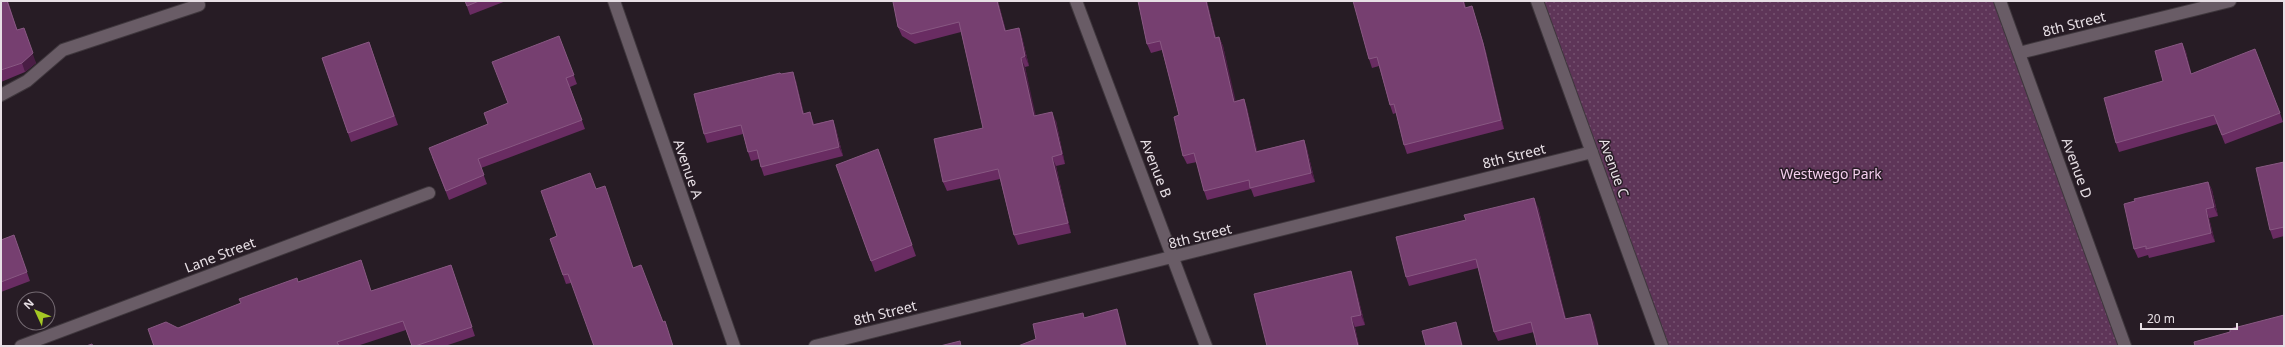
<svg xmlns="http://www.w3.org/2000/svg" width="2285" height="347" viewBox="0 0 2285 347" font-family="'Noto Sans',sans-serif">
  <defs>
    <pattern id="park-dots" width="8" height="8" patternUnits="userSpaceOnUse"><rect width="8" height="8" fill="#5e3558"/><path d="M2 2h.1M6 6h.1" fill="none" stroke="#755270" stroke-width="1.8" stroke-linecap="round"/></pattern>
  </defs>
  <rect width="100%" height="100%" fill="#271c25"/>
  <path fill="url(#park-dots)" d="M1537,1H2000L2125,346H1662Z"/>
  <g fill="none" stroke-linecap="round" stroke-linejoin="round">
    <defs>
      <path id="minor" d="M614,1L734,346
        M1076,1L1206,346
        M1537,1L1662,346
        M2000,1L2125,346
        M2019,53L2230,1
        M1,95L27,81L63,50L199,5
        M21,346L429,193
        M815,346L1592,152"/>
    </defs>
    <use href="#minor" stroke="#3f373d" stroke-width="14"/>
    <use href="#minor" stroke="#695c66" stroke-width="12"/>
  </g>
  <path fill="#692c62" d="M1,1H8L17,30L36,63L25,72L1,82Z
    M465,1H506L470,15Z
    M893,1H998L1006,31L1019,28L1022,37L1029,66L1025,67L1035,116L1056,121L1065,164L1056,166L1071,233L1018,245L1014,235L1000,179L947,191L943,182L983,128L961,32L915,44L902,36L898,27Z
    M1138,1H1207L1216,38L1219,37L1223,46L1235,101L1244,99L1247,108L1257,151L1304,140L1307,149L1315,182L1254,197L1251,189L1207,200L1204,191L1197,162L1187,164L1183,156L1179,115L1162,50L1151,53L1147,44Z
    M1353,1H1464L1466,8L1472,6L1486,52L1504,129L1407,154L1404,145L1396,113L1393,114L1390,105L1379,66L1372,68L1369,59Z
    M559,36L577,84L570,87L585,129L481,168L487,184L449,200L432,157L488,124L508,103Z
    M369,42L398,125L351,142L322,58Z
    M2182,43L2186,52L2191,73L2280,113L2283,122L2225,144L2217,124L2119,152L2116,143L2163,81Z
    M781,74L796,81L804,114L810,112L814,124L833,120L836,129L843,156L764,176L761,167L759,159L751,161L748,152L743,134L707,143L704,134Z
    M878,149L916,256L875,272L840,176Z
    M2284,162V236L2273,239L2270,230Z
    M2208,182L2212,190L2218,216L2209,218L2215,242L2149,258L2148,255L2138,258L2134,249Z
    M596,189L633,268L663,322L673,346L571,283L566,284L550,239L557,236Z
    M1538,207L1566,319L1594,322L1534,332L1498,341L1494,332L1478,268L1409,286L1406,277Z
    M14,235L30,281L1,292V240Z
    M451,265L475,336L445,346H412L406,330L357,346H154L178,328L298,282L364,269L371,291Z
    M1354,281L1365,325L1355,327L1359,346H1267Z"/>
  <path fill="#491d44" d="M997,1H998L1008,40L1005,31Z
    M1206,1H1207L1218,47L1215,38Z
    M1472,6L1486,52L1504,129L1501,120Z
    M24,28L36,63L25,72L22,63Z
    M1019,28L1022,37L1029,66L1025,56Z
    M1219,37L1223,46L1238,110L1234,102Z
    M2182,43L2186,52L2194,83L2191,74Z
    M1021,58L1025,67L1038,125L1034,116Z
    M793,72L796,81L806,123L803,114Z
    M1244,99L1247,108L1260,161L1256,152Z
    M1052,112L1056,121L1065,164L1062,154Z
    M833,120L836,129L843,156L839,147Z
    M1304,140L1307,149L1315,182L1311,173Z
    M1052,157L1056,166L1071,233L1068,223Z
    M2208,182L2212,190L2218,216L2214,207Z
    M1534,198L1538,207L1568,328L1565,319Z
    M2206,209L2209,218L2215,242L2211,233Z
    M1351,271L1354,281L1365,325L1361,315Z
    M1117,309L1120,318L1127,346H1126Z
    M1590,314L1594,322L1599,346H1598Z
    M1351,317L1355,327L1359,346H1358Z
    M1456,322L1459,331L1463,346H1462Z"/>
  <path fill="#763f70" stroke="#885882" d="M1,1H7L17,30L24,28L33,53L22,63L1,70Z
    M465,1H479L467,6Z
    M893,1H997L1005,31L1019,28L1025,56L1021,58L1034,116L1052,112L1062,154L1052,157L1068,223L1014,235L998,169L943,182L934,139L983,128L959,22L911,34L898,27L893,2Z
    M1138,1H1206L1215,38L1219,37L1234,102L1244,99L1256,152L1304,140L1311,173L1250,188L1249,180L1204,191L1194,153L1183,156L1174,117L1179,115L1160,41L1147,44Z
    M1353,1H1463L1465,8L1472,6L1483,43L1501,120L1404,145L1394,104L1390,105L1377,57L1369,59Z
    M559,36L574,75L566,78L582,120L478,159L484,175L446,191L429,148L488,124L484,113L508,103L492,62Z
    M369,42L394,116L348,133L322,58Z
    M2182,43L2191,74L2255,49L2280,113L2222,135L2214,115L2116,143L2104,98L2163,81L2155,51Z
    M793,72L803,114L810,112L813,125L833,120L839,147L761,167L757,150L748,152L741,125L704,134L694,94L780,73L781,74Z
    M878,149L912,245L871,261L836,165Z
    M2284,162V227L2270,230L2256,168Z
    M590,173L596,189L605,186L633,268L641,265L663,322L665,321L673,346H594L568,274L563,275L550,239L557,236L541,191Z
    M2208,182L2214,207L2206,209L2211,233L2146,249V246L2134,249L2124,204L2135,201L2134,199Z
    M1534,198L1565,319L1590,314L1598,346H1537L1531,322L1494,332L1476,259L1406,277L1396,237L1466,220L1464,215Z
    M14,235L27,272L1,282V240Z
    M361,260L371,291L451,265L472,327L415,346H412L403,321L337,342L339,346H154L148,329L166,322L178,328L241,303L239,299L297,278L298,282Z
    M1351,271L1361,315L1351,317L1358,346H1267L1254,294Z
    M1117,309L1126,346H1018L1036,339L1033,324L1083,313L1084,318Z
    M2284,315V346H2195L2194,342L2230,332V329Z
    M1456,322L1462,346H1426L1422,331Z
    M960,341L961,346H940Z
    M92,344L93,346H86Z"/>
  <g text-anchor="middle" stroke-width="3" stroke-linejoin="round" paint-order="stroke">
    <g font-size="14" fill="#e7dfe5" stroke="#271c25">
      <text transform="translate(2074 24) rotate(-14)" y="5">8th Street</text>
      <text transform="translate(1514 156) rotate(-14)" y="5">8th Street</text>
      <text transform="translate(1156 168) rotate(69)" y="5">Avenue B</text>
      <text transform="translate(1614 168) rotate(70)" y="5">Avenue C</text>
      <text transform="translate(2077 168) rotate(70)" y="5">Avenue D</text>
      <text transform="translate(688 169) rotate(71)" y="5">Avenue A</text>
      <text transform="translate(1200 236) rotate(-14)" y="5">8th Street</text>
      <text transform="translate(220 255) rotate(-21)" y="5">Lane Street</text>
      <text transform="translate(885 313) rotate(-14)" y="5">8th Street</text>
    </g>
    <g font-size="14" fill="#f4ceed" stroke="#271c25">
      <text x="1831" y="179">Westwego Park</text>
    </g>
  </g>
  <rect width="2285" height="347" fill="none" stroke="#e7dfe5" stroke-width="4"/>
  <g transform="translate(36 311) rotate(314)"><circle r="19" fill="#271c25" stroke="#746a72"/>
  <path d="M0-3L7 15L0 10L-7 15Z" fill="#a4c824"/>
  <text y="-6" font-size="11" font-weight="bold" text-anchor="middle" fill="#e7dfe5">N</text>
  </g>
  <path d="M2141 323v6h96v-6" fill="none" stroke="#e7dfe5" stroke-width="2"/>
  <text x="2147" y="323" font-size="12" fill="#e7dfe5" stroke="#271c25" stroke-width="3" paint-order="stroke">20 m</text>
</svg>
